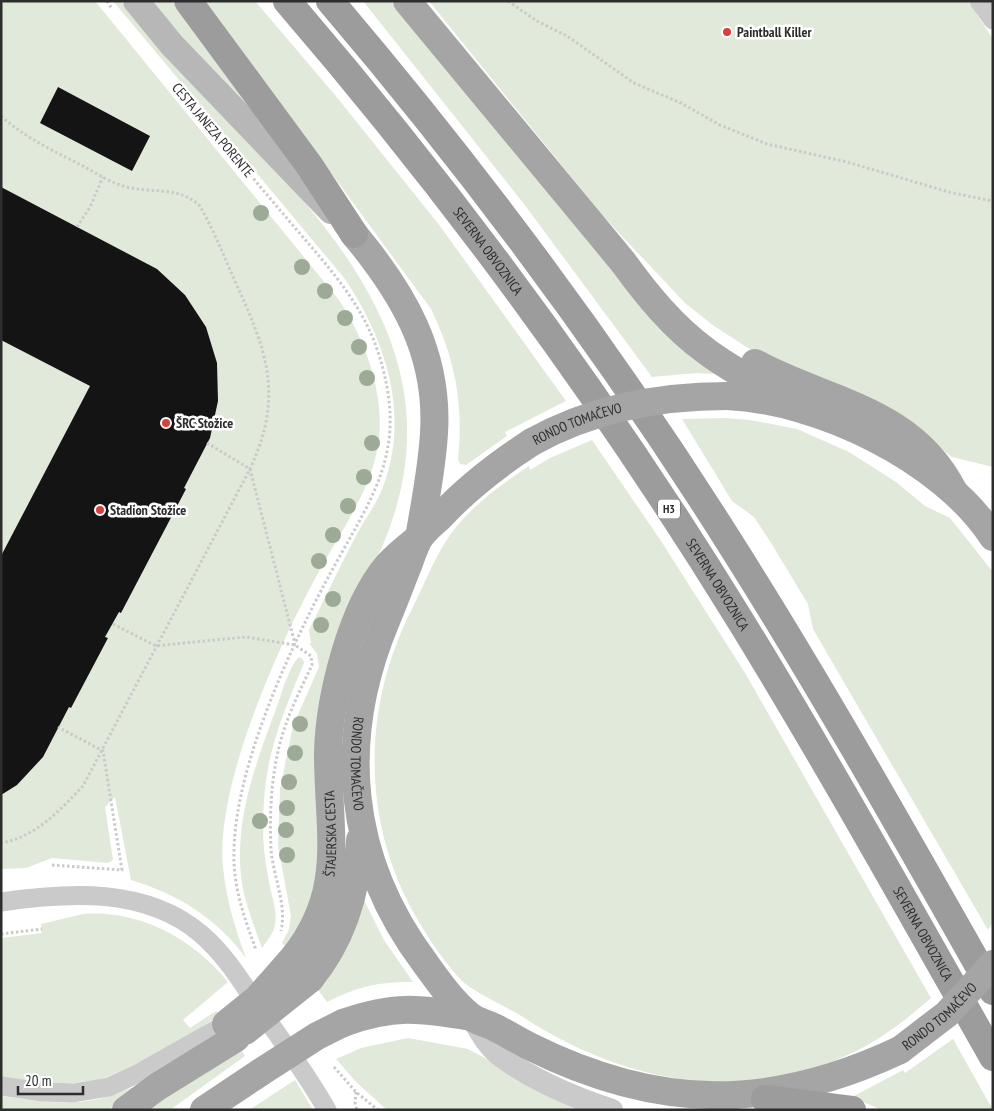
<svg xmlns="http://www.w3.org/2000/svg" width="994" height="1111" viewBox="0 0 994 1111" font-family="'PT Sans Narrow',sans-serif">
  <rect width="100%" height="100%" fill="#fff"/>
  <path fill="#e1e9db" d="M1,1H95L339,300C366,341 386,396 378,446C370,493 339,534 317,575C278,647 215,786 223,867C226,899 235,928 246,958C217,918 177,894 131,880L115,797L105,807L113,860L108,863L52,858L26,868L1,869Z
    M113,1H121C140,26 163,48 184,71C325,222 485,361 365,582L320,862L306,914L286,947L282,943L289,929L291,916L278,845L280,789L293,726L319,667L317,654L309,643H311L309,630C325,598 340,566 357,534C366,517 378,502 384,484C410,413 385,339 345,279Z
    M152,1H172L250,108L211,71Z
    M205,1H255L335,95L440,226L566,401L505,432L507,436L466,465L460,464L458,459C464,405 455,358 431,309Z
    M363,1H391L620,280L713,370L714,374L697,373L652,377L524,204Z
    M429,1H968L993,39V467L952,457L912,427L770,362L714,326L685,303L602,215Z
    M725,418L750,420L797,429L849,452L896,482L925,506L950,518L993,572V922L988,930L813,629L808,604L771,543L754,517L732,501L682,419Z
    M592,440L661,541L745,673L931,998C908,1018 882,1039 854,1052C743,1107 622,1082 523,1017C506,1006 474,993 461,980C445,963 431,942 419,922C361,825 361,709 412,609C424,585 434,558 450,535C470,507 500,485 529,466L530,470L550,458Z
    M299,657L303,659L304,663C285,709 267,749 264,801C262,826 263,852 268,876C270,892 278,910 275,925C273,934 267,941 262,948C256,932 250,915 245,898C229,834 254,768 276,709C281,696 289,666 299,657Z
    M362,896L384,940L413,982C378,982 359,986 327,1002L316,987Z
    M83,914C140,910 192,938 228,982L183,1020L190,1028L216,1011L219,1015L175,1046L103,1079L58,1085L1,1078V938L42,933L41,924Z
    M408,1038L468,1049L559,1097L593,1110H387L357,1083L336,1059L361,1048Z
    M953,1039L993,1110H882L853,1098L854,1096L903,1070L905,1073Z
    M237,1043L245,1056L170,1110H146Z
    M295,1080L313,1110H249Z
    M135,1087L109,1110H1V1096C34,1101 66,1106 98,1099C111,1097 123,1090 135,1087Z"/>
  <path fill="#141414" d="M58,87L150,136L132,171L40,123Z
    M1,187L157,269L185,295L206,327L217,363L218,401L210,438L184,488L186,489L121,613L119,612L105,637L108,638L71,708L69,707L43,757L17,785L1,795V556L90,386L1,340Z"/>
  <g fill="none" stroke-linecap="round" stroke-linejoin="round">
    <path stroke="#cacaca" stroke-width="3" stroke-dasharray="2.5 2.5" stroke-linecap="butt" d="M107,1L112,9
      M508,1L537,21L567,36L634,83L681,103L720,125L767,144L847,162L949,192L993,201
      M183,94C217,135 251,176 285,216C319,257 358,296 376,346C413,453 371,496 324,585C285,659 231,778 234,862C235,893 246,922 256,950
      M1,116C24,137 52,150 79,164C93,171 106,180 120,185C148,195 177,184 200,206C213,229 223,254 234,279C266,349 285,394 250,469L83,786C60,810 36,837 1,843
      M77,227L90,207L103,177
      M207,443L250,469L295,644
      M113,624L156,646L246,637L295,645L311,656L312,665C303,684 293,704 286,724C272,762 269,808 271,849C273,876 287,904 281,931
      M52,865L122,870L103,751L58,727
      M1,934L42,929
      M334,1067L356,1092L378,1110
      M356,1092L355,1103L357,1110"/>
    <path stroke="#cacaca" stroke-width="19" d="M979,1L993,20
      M1,902C68,892 146,887 201,934C228,957 246,989 266,1018C287,1048 309,1078 327,1110
      M1,1086L42,1092L73,1093L109,1087L141,1072L226,1024"/>
    <path stroke="#cacaca" stroke-width="22" d="M471,1017C479,1030 486,1044 498,1054C531,1080 573,1097 612,1110"/>
    <path stroke="#b7b7b7" stroke-width="26" d="M136,1L172,45L331,211"/>
    <g stroke="#a5a5a5" stroke-width="28">
      <path d="M407,1L623,262C647,295 673,327 706,351C735,373 769,389 801,408"/>
      <path d="M354,234C403,293 439,353 434,433C432,468 425,503 419,538"/>
      <path d="M755,363C826,402 911,408 953,490"/>
      <path d="M727,396C819,400 942,459 993,537"/>
      <path id="s1" d="M532,442C498,464 467,488 440,517C433,523 425,530 420,537C415,545 412,555 409,563C401,583 394,602 386,621C336,740 347,859 425,963C438,981 452,1001 469,1015C475,1021 486,1023 494,1027C506,1033 517,1040 529,1046C659,1111 770,1111 900,1050"/>
      <path id="s2" d="M294,957C347,890 328,832 328,754C329,699 351,608 388,565C396,556 406,548 416,540"/>
      <path d="M310,979C343,939 357,891 360,840"/>
      <path d="M343,1023C393,1005 419,1008 471,1017"/>
      <path d="M126,1110L157,1087L236,1038"/>
      <path d="M204,1110L261,1072"/>
    </g>
    <g stroke="#9c9c9c" stroke-width="28">
      <path d="M188,1L309,165L354,234"/>
      <path id="s3" d="M287,1C454,195 606,402 740,620C828,763 910,911 993,1057"/>
      <path d="M330,1C478,175 614,358 735,551C826,695 909,843 993,991"/>
      <path d="M765,1099L852,1110"/>
    </g>
    <g stroke="#a5a5a5" stroke-width="28">
      <path id="s4" d="M532,442C593,408 658,396 727,396"/>
      <path d="M226,1024L257,999L294,957"/>
      <path d="M245,1031L310,979"/>
      <path id="s5" d="M900,1050L947,1014L993,964"/>
      <path d="M261,1072L317,1036L343,1023"/>
    </g>
  </g>
  <g fill="#9daa95">
    <circle cx="261" cy="213" r="8"/>
    <circle cx="302" cy="267" r="8"/>
    <circle cx="325" cy="291" r="8"/>
    <circle cx="345" cy="318" r="8"/>
    <circle cx="359" cy="347" r="8"/>
    <circle cx="367" cy="378" r="8"/>
    <circle cx="372" cy="443" r="8"/>
    <circle cx="364" cy="477" r="8"/>
    <circle cx="348" cy="506" r="8"/>
    <circle cx="333" cy="535" r="8"/>
    <circle cx="319" cy="561" r="8"/>
    <circle cx="333" cy="599" r="8"/>
    <circle cx="321" cy="625" r="8"/>
    <circle cx="300" cy="724" r="8"/>
    <circle cx="295" cy="753" r="8"/>
    <circle cx="289" cy="782" r="8"/>
    <circle cx="287" cy="808" r="8"/>
    <circle cx="260" cy="821" r="8"/>
    <circle cx="286" cy="830" r="8"/>
    <circle cx="287" cy="855" r="8"/>
  </g>
  <g fill="#d7403c" stroke="#fff" stroke-width="2">
    <circle cx="727" cy="32" r="5"/>
    <circle cx="166" cy="423" r="5"/>
    <circle cx="100" cy="510" r="5"/>
  </g>
  <g text-anchor="middle" stroke-width="5" stroke-linejoin="round" paint-order="stroke">
    <rect fill="#fff" stroke="#6c6c6c" stroke-width="1" x="658" y="499.5" width="22" height="19" rx="4"/>
    <g font-size="12" font-weight="bold" fill="#2d2d2d">
      <text x="669" y="513">H3</text>
    </g>
    <g font-size="14" font-weight="bold" fill="#2d2d2d" stroke="#fff" text-anchor="start">
      <text x="737" y="37">Paintball Killer</text>
      <text x="176" y="428">ŠRC Stožice</text>
      <text x="110" y="515">Stadion Stožice</text>
    </g>
    <g font-size="14" fill="#2d2d2d" stroke="#fff">
      <text transform="translate(213 130) rotate(50)" y="5">CESTA JANEZA PORENTE</text>
      <text dy="5" stroke="none"><textPath href="#s3" startOffset="321">SEVERNA OBVOZNICA</textPath></text>
      <text dy="5" stroke="none"><textPath href="#s4" startOffset="49">RONDO TOMAČEVO</textPath></text>
      <text dy="5" stroke="none"><textPath href="#s3" startOffset="726">SEVERNA OBVOZNICA</textPath></text>
      <text dy="5" stroke="none"><textPath href="#s1" startOffset="385">RONDO TOMAČEVO</textPath></text>
      <text dy="5" stroke="none"><textPath href="#s2" startOffset="132">ŠTAJERSKA CESTA</textPath></text>
      <text dy="5" stroke="none"><textPath href="#s3" startOffset="1131">SEVERNA OBVOZNICA</textPath></text>
      <text dy="5" stroke="none"><textPath href="#s5" startOffset="52">RONDO TOMAČEVO</textPath></text>
    </g>
  </g>
  <rect width="994" height="1111" fill="none" stroke="#2d2d2d" stroke-width="5"/>
  <path d="M18 1086v8h65v-8" fill="none" stroke="#2d2d2d" stroke-width="2.5"/>
  <text x="25" y="1086" font-size="15" fill="#2d2d2d" stroke="#ffffff" stroke-width="4" paint-order="stroke">20 m</text>
</svg>
